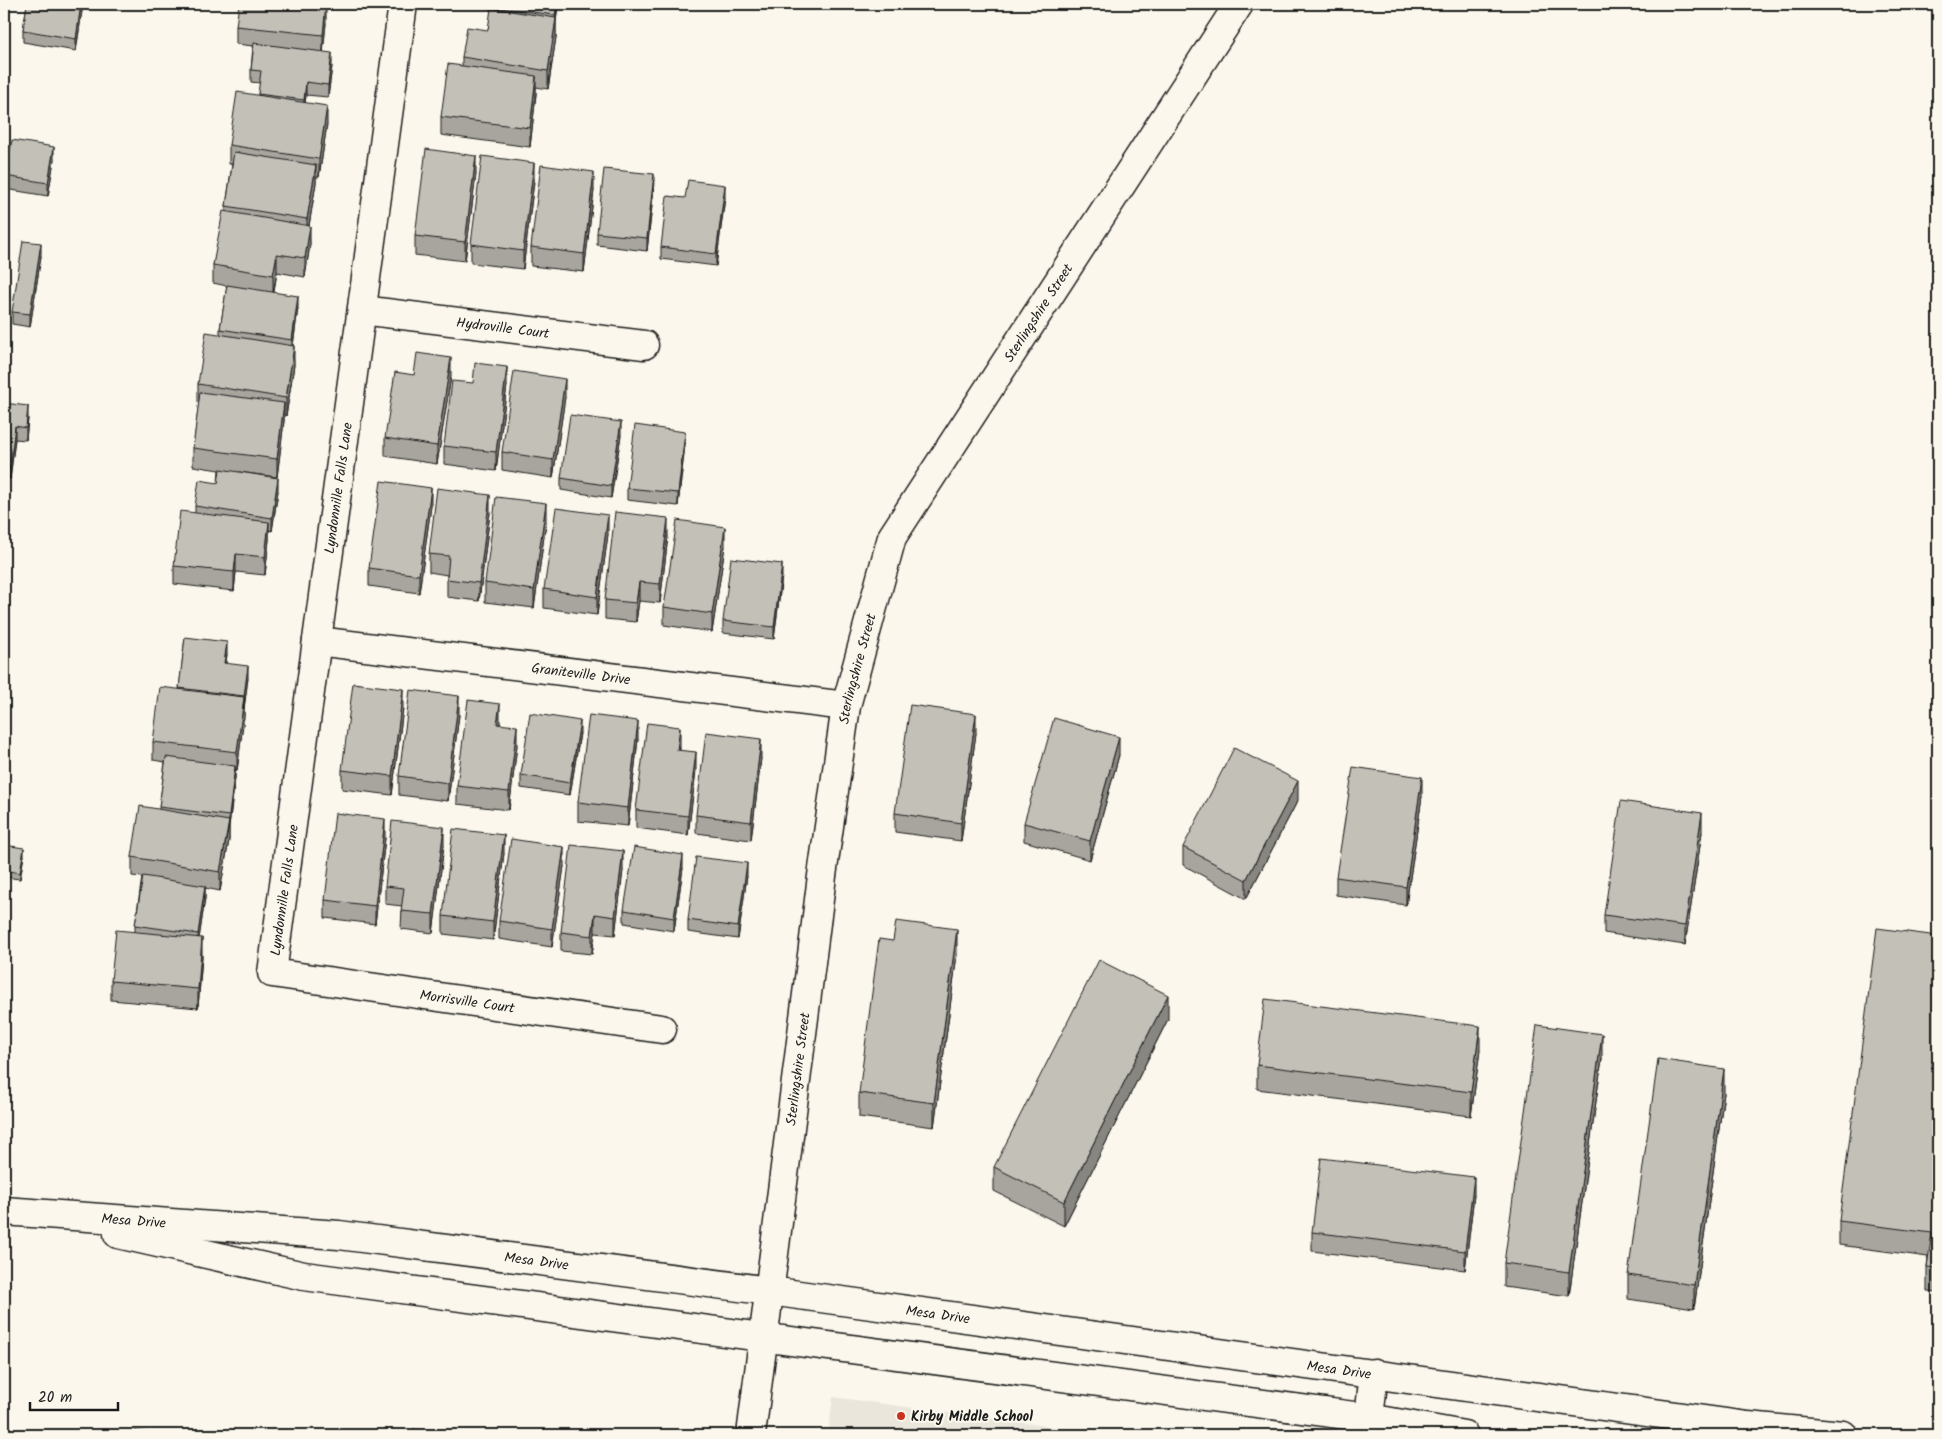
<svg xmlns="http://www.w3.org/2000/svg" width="1942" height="1439" viewBox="0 0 1942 1439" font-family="Kalam,sans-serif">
  <rect width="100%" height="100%" fill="#fbf7ec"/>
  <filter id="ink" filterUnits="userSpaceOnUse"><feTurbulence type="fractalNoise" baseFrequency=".02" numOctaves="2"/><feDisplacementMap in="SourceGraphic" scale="10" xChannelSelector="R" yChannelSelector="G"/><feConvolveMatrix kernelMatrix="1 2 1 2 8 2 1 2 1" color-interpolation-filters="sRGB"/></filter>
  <g filter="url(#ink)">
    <path fill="#eae6dc" d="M833,1397L1112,1435H828Z"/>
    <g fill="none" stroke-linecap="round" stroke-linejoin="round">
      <defs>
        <g id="minor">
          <path id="s1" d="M403,4L272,973L662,1029"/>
          <path id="s2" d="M362,310L644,345"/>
          <path id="s3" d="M317,641L846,706"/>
          <path id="s4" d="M751,1435L822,876L846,706L892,537L1239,4"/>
        </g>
        <g id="major">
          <path id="s5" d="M4,1211L339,1235L770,1291L1748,1426L1843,1435"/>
          <path d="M118,1234L304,1276L1369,1418L1464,1435"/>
          <path d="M1369,1418L1374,1373"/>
        </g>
      </defs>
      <use href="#minor" stroke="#1c1c1c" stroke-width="31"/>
      <use href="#major" stroke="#1c1c1c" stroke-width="31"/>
      <use href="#minor" stroke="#fbf7ec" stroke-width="28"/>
      <use href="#major" stroke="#fbf7ec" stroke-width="28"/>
    </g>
    <path fill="#a8a59e" stroke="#1c1c1c" d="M27,4H83L76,51L23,42V30Z
      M493,4H558L556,22V37L548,89L536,87V94L530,147L441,135V117L462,66V57L488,30Z
      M326,23L323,52L332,66L328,97L306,95L305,103L327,124L319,177H316V183L309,226L310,244L305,277L277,272L274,292L298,308L293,346L294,365L286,416H284V421L277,477L239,472L278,491L272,531L269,530V540L265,575L236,572L234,591L174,584V566L195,513V506L218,483L219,470L193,466V448L199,403L198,402V384L220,334V329L227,286L213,283V265L226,212V206L232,164H229V145L258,95L260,83L251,82V70L253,46L236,44V26Z
      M54,160L48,196L5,189V176Z
      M476,174L465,261L415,255V236Z
      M534,181L523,269L471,263V244Z
      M654,187L647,251L597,245V233Z
      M594,190L584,272L531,266V247Z
      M725,197L716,266L661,259V247Z
      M41,256L30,327L12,324V312Z
      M414,375L451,376L437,464L385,456V438Z
      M473,383L507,385L496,471L444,464V446Z
      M565,397L553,478L502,470V452Z
      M4,403L28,418L26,440L15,439L10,479H4Z
      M621,435L611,498L561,490V478Z
      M685,444L678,506L627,500V488Z
      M431,506L419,593L369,586V568Z
      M490,513L479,601L447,597V575L429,572V554Z
      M546,522L534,608L485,602V583Z
      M608,534L597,615L544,608V589Z
      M668,536L660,603L639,601L636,622L605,619V600Z
      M725,546L712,632L664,625V607Z
      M782,576L774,639L723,633V621Z
      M185,637L227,654L226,663L248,678L244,708V716L237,771L235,770V778L229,826V840L220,891L205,888V898L199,938L202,956L198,1008L111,1000V981L135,932V925L142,877L132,876V857L159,809L165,762L153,760V742L179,690Z
      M403,708L392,795L342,789V770Z
      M459,715L448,801L399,795V776Z
      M500,722V724L517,745L509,810L457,804V786Z
      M580,733L570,795L521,788V775Z
      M976,733L961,841L895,832V813Z
      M638,739L628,826L578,821V802Z
      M680,745V750L696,770L688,835L636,828V810Z
      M1119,755L1090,860L1024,841V823Z
      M761,758L751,840L696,833V815Z
      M1422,796L1406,905L1336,895V877Z
      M1298,800L1246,899L1183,865V847Z
      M1702,832L1685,945L1604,933V915Z
      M385,838L375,924L325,918V900Z
      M4,845L24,855L20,879L4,877Z
      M444,845L433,933L401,929L402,906L385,904V886Z
      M504,853L493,940L443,934V916Z
      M564,866L552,947L499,939V921Z
      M683,868L674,931L624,923V910Z
      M623,870L615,935L595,933L592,954L561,951V932Z
      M747,876L738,939L688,932V920Z
      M1938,936V1292L1927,1291V1267L1928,1257L1839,1245V1221Z
      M957,954L934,1127L859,1117V1093Z
      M1168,1019L1064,1226L994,1191V1167Z
      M1480,1050L1471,1116L1257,1089V1065Z
      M1602,1058L1569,1296L1504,1287V1263Z
      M1724,1093L1694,1309L1628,1299V1275Z
      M1474,1195L1465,1270L1312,1251V1232Z"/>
    <path fill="#888681" stroke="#1c1c1c" d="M81,4H83L76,51V39Z
      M326,4V23L323,54V35Z
      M557,4H558L556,22V37L548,89V71L555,23Z
      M332,53V66L328,97V85Z
      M536,76V94L530,147V128Z
      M306,82V95L304,112V100Z
      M327,106V124L319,177V159Z
      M54,147V160L48,196V183Z
      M476,156V174L465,261V242Z
      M534,163V181L523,269V251Z
      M316,165V183L307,237V219Z
      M594,172V190L584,272V254Z
      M654,174V187L647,251V238Z
      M725,185V197L716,266V254Z
      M310,226V244L305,277V258Z
      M41,243V256L30,327V314Z
      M277,254V272L273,294V275Z
      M298,296V308L292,352V340Z
      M294,346V365L286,416V398Z
      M451,358V376L437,464V446Z
      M507,367V385L496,471V452Z
      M565,379V397L553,478V460Z
      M284,403V421L277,477V459Z
      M28,406V418L26,440V428Z
      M621,422V435L611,498V486Z
      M15,426V439L10,479V467Z
      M685,432V444L678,506V493Z
      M278,478V491L272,531V518Z
      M431,488V506L419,593V575Z
      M490,495V513L479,601V583Z
      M546,503V522L534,608V590Z
      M608,515V534L597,615V597Z
      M668,518V536L660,603V584Z
      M269,522V540L265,575V557Z
      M725,527V546L712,632V614Z
      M236,554V572L234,591V572Z
      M782,564V576L774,639V627Z
      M639,582V601L636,622V603Z
      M227,642V654L224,675V663Z
      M248,666V678L244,709V696Z
      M403,689V708L392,795V776Z
      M459,696V715L448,801V783Z
      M244,697V716L237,771V752Z
      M500,704V722L497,742V724Z
      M976,714V733L961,841V823Z
      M580,721V733L570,795V783Z
      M638,721V739L628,826V808Z
      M517,726V745L509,810V792Z
      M680,727V745L677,768V750Z
      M1119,737V755L1090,860V841Z
      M761,739V758L751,840V822Z
      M696,752V770L688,835V816Z
      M235,766V778L229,826V840L220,891V872L229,823V816Z
      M1422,777V796L1406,905V887Z
      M1298,781V800L1246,899V880Z
      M1702,813V832L1685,945V926Z
      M385,819V838L375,924V906Z
      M444,827V845L433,933V914Z
      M504,835V853L493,940V922Z
      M564,847V866L552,947V929Z
      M24,848V855L20,879V873Z
      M623,851V870L615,935V917Z
      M683,855V868L674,931V918Z
      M747,863V876L738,939V927Z
      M205,886V898L198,946V934Z
      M595,914V933L592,954V936Z
      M957,929V954L934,1127V1103Z
      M202,938V956L198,1008V989Z
      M1168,995V1019L1064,1226V1202Z
      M1480,1026V1050L1471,1116V1092Z
      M1602,1034V1058L1569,1296V1272Z
      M1724,1069V1093L1694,1309V1285Z
      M1474,1177V1195L1465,1270V1251Z"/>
    <path fill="#c3c0b8" stroke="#1c1c1c" d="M27,4H81L76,39L23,30Z
      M239,4H326L323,35L236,26Z
      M493,4H557L555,15L492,7Z
      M491,8L556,18L548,71L462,57L467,27L488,30Z
      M254,43L332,53L328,85L306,82L304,100L258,94L261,71L251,70Z
      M448,64L536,76L530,128L441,117Z
      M237,92L327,106L319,159L229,145Z
      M12,140L54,147L48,183L5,176Z
      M426,149L476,156L465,242L415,236Z
      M234,152L316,165L307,219L226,206Z
      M482,156L534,163L523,251L471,244Z
      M541,165L594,172L584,254L531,247Z
      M604,169L654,174L647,238L597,233Z
      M688,180L725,185L716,254L661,247L667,196L685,198Z
      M223,211L310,226L305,258L277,254L273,275L213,265Z
      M23,241L41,243L30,314L12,312Z
      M227,285L298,296L292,340L220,329Z
      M206,332L294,346L286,398L198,384Z
      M417,353L451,358L437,446L385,438L395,372L414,375Z
      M475,363L507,367L496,452L444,446L452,381L473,383Z
      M514,371L565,379L553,460L502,452Z
      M200,392L284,403L277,459L193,448Z
      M4,403L28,406L26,428L15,426L10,467L4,466Z
      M570,415L621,422L611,486L561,478Z
      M635,425L685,432L678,493L627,488Z
      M220,469L278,478L272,518L195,506L199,480L218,483Z
      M381,481L431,488L419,575L369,568Z
      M437,488L490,495L479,583L447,579L449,556L429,554Z
      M496,497L546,503L534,590L485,583Z
      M556,508L608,515L597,597L544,589Z
      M180,511L269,522L265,557L236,554L234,572L174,566Z
      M615,512L668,518L660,584L639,582L636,603L605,600Z
      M677,520L725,527L712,614L664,607Z
      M731,558L782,564L774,627L723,621Z
      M185,637L227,642L224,663L248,666L244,696L179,688Z
      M353,683L403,689L392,776L342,770Z
      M160,687L244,697L237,752L153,742Z
      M410,690L459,696L448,783L399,776Z
      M468,700L500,704L497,724L517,726L509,792L457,786Z
      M910,705L976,714L961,823L895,813Z
      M530,713L580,721L570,783L521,775Z
      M589,715L638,721L628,808L578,802Z
      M1054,718L1119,737L1090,841L1024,823Z
      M647,723L680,727L677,750L696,752L688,816L636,810Z
      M706,732L761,739L751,822L696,815Z
      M1234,748L1298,781L1246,880L1183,847Z
      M166,757L235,766L229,816L159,807Z
      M1353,767L1422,777L1406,887L1336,877Z
      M1621,801L1702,813L1685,926L1604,915Z
      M140,806L229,821L220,872L132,857Z
      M335,813L385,819L375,906L325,900Z
      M392,821L444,827L433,914L401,911L404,888L385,886Z
      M453,829L504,835L493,922L443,916Z
      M511,839L564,847L552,929L499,921Z
      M4,845L24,848L20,873L4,870Z
      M571,845L623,851L615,917L595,914L592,936L561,932Z
      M634,847L683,855L674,918L624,910Z
      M696,857L747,863L738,927L688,920Z
      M143,876L205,886L198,934L135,925Z
      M896,921L957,929L934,1103L859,1093L879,939L893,941Z
      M1877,928L1938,936V1268L1927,1267L1932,1233L1839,1221Z
      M116,930L202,938L198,989L111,981Z
      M1099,960L1168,995L1064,1202L994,1167Z
      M1265,999L1480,1026L1471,1092L1257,1065Z
      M1537,1025L1602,1034L1569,1272L1504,1263Z
      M1658,1059L1724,1069L1694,1285L1628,1275Z
      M1321,1158L1474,1177L1465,1251L1312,1232Z
      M413,1429L461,1435H412Z
      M135,1431L167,1435H135Z
      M27,1432L55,1435H26Z"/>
  </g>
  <circle fill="#c8321e" stroke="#fbf7ec" stroke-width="2" cx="901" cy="1416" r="5"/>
  <g text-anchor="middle" stroke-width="4" stroke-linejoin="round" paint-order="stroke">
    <g font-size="14" fill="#1c1c1c" stroke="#fbf7ec">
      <text dy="5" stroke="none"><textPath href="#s4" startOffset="1178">Sterlingshire Street</textPath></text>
      <text dy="5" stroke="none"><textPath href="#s2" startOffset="142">Hydroville Court</textPath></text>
      <text transform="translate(338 488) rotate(-82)" y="5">Lyndonnille Falls Lane</text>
      <text dy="5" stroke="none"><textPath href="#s4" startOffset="774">Sterlingshire Street</textPath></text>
      <text dy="5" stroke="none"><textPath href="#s3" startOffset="266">Graniteville Drive</textPath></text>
      <text transform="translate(284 890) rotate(-82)" y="5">Lyndonnille Falls Lane</text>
      <text dy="5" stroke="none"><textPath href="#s1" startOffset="1175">Morrisville Court</textPath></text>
      <text dy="5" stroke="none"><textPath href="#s4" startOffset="369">Sterlingshire Street</textPath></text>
      <text dy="5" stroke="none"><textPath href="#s5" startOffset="130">Mesa Drive</textPath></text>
      <text dy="5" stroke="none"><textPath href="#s5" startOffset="535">Mesa Drive</textPath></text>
      <text dy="5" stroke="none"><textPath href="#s5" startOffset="940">Mesa Drive</textPath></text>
      <text dy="5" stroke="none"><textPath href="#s5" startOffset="1345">Mesa Drive</textPath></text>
    </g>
    <g font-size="14" font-weight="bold" fill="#1c1c1c" stroke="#fbf7ec" text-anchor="start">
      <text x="911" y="1421">Kirby Middle School</text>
    </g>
  </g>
  <rect width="1942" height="1439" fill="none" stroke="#fbf7ec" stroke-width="20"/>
  <rect x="10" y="10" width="1922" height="1419" fill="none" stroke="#1c1c1c" stroke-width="2" filter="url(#ink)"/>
  <path d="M30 1402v8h88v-8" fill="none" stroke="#1c1c1c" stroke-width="2.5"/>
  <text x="38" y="1402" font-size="15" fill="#1c1c1c" stroke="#fbf7ec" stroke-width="4" paint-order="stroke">20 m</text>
</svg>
